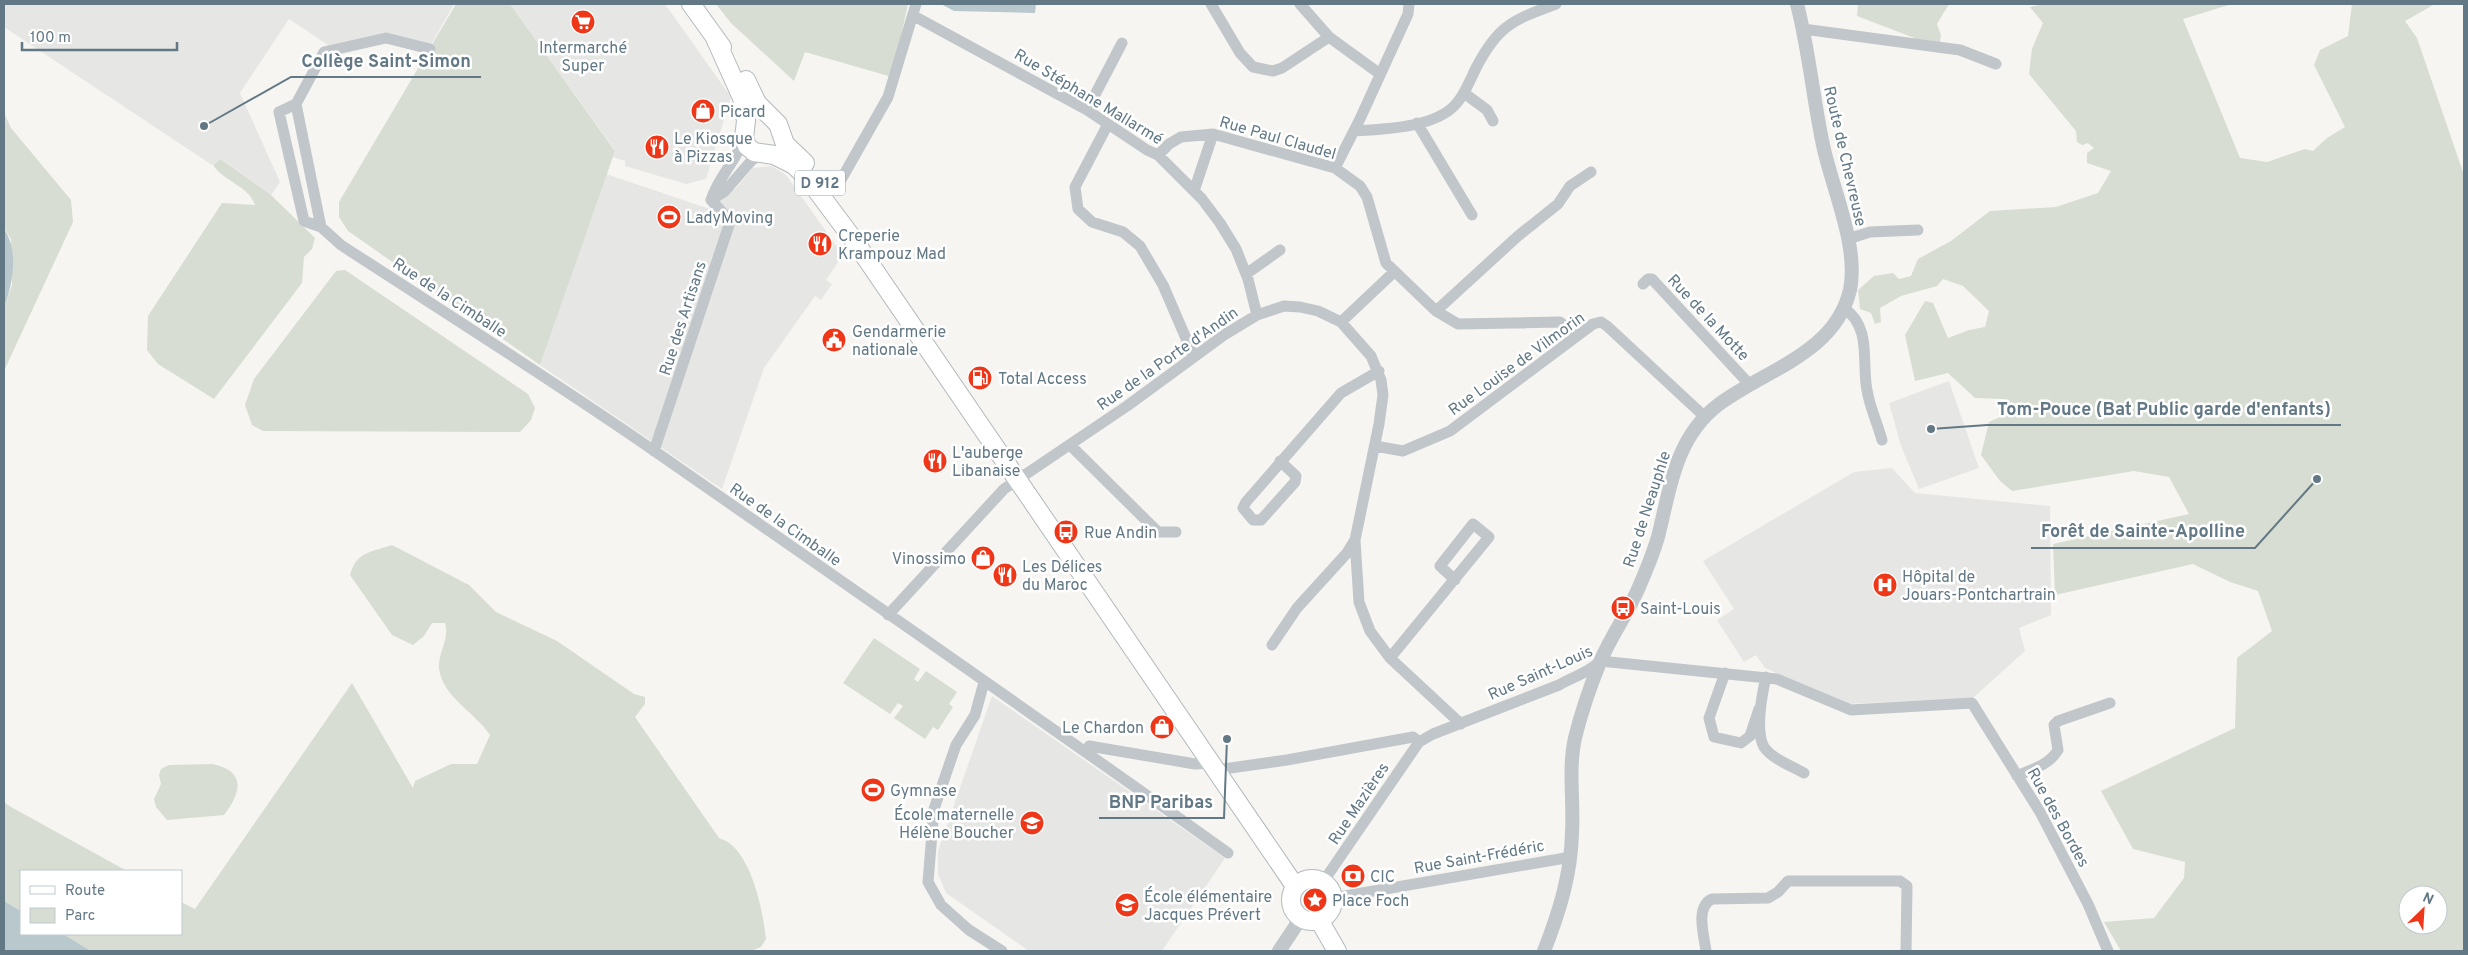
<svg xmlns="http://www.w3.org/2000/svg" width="2468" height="955" viewBox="0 0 2468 955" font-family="Overpass,sans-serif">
  <rect width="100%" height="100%" fill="#f6f5f1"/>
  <path fill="#e6e7e5" d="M4,4H454L428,50L387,37L340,53L289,19L240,93L280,182L271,195L222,159L212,165L4,27Z
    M510,4H665L731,97L706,179L686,184L625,166V161L613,157L615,150Z
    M772,166L786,175L843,255L826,280L832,284L821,300L815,296L764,368L722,489L540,365L606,174L710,209L737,187L753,168Z
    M1949,381L1979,468L1919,489L1901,446L1889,403Z
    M1892,468L1915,493L2050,506L2051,615L2019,628L2025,651L1973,698L1847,704L1765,668L1756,655L1744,662L1717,620L1734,609L1703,561L1854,472Z
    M992,696L1225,858L1162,951H1029L946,893L938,874V851Z"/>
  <path fill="#d7ddd2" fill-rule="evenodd" d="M456,4H510L615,151L540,365L348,231L339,217V202Z
    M716,4H908L892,77L805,52L794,81L731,23Z
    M1858,4H1949L1937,24L1941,35L1940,42L1917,39L1857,16Z
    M2045,4H2232L2183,19L2240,158L2267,162L2305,149L2313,151L2327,138L2345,127L2314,65L2320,50L2348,36L2352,4H2435L2405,21L2417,38L2464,175V951H2121L2104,922L2154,918L2184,878L2185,862L2133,849L2101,791L2235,728L2237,658L2272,631L2258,591L2230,582L2193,564L2055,595L2053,544L2189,514L2169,477L2134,471L2012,491L2000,481L1981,455L1989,422L2009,413L2003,399L1975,398L1948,373L1915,381L1905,335L1925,301L1933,303L1948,338L1969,330L1985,327L1989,311L1963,286L1943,279L1937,286L1901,296L1880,308L1881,322L1875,324L1871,313L1860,309L1858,290L1874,276L1893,273L1899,279L1911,276L1918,259L1951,241L1990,211L2056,207L2098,193L2111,171L2087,163V153L2094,148L2088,143L2082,145L2077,142L2076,131L2029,74L2032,49L2043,23L2030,7ZM2408,895H2438V925H2408Z
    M4,113L11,128L71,200L73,222L4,371V307L12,285L11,239L4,228Z
    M221,159L271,195L315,238L312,249L304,257L302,283L214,399L158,364L147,350L148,316L222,203L255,205C248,185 224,182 213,165Z
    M345,270L528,394L535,408L531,420L520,432L263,431L252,425L245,405L254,379L336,271Z
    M392,545L469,585L496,612L557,641L634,694L645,697V704L635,717L719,838C751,847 763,911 766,939L761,947L751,951H91L63,934H181V902L195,909L352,683L413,788L415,781L451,764H477L490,735C475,712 442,697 439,668C438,652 450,639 445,623H432L424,636L413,645L392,635L350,575C356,552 371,552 392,545Z
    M874,638L920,669L914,679L918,682L926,671L957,692L949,704L953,707L938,730L933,727L925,739L894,718L903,706L898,703L890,714L843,683Z
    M212,764C247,771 241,793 224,815L167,820L156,807L154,799L161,784L159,775L161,769L169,765Z
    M4,802L11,807L127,871H21V911L4,901Z"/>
  <path fill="#b9c8cc" d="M941,4H1036L1035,13L954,11Z
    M4,229C19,250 13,284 4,307Z
    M4,901L21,911V934H63L91,951H4Z"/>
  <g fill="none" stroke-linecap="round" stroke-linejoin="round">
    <defs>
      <path id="primary" d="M691,4L722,47
        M715,38L742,98L746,121L744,138L747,146L754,152L774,155L794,165L809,180L853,239L1295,886
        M746,80L757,103L778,124L785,144L805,163
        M1291 900a21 21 0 1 1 42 0a21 21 0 1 1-42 0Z
        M1319,920L1337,951"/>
    </defs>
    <use href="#primary" stroke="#b3b9bc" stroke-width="20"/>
    <path stroke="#c0c6c9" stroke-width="11" d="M1211,4L1240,53L1253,67L1273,71L1282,68L1329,37
      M1300,4L1329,37L1380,74
      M914,16L1087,110L1147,150L1158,155L1202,199L1220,223L1236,249L1248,279L1257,315
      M1803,29L1960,50L1996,64
      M430,49L386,38L324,52L296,104L279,112L304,221L321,227L341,245C450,316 560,385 666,459C854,590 1042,720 1228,853
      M1464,93L1487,110L1493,121
      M296,104L321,227
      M1087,110L1122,43
      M1417,123L1472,215
      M1108,124L1075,187L1078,209L1092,222L1123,232L1140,246L1163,285L1194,357
      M1354,131C1384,129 1435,128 1456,104C1465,94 1470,80 1476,68C1498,25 1513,20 1556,4
      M744,139C736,162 719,175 711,200L725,191L752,160L762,154
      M1158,155L1169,144L1181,137L1213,134L1335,168L1360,186L1367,197L1386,263L1436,311L1458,324L1560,322L1577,336
      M1335,168L1359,121L1408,14L1409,4
      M1194,191L1213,134
      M827,194L842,178L888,97L916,4
      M1848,239L1870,232L1918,230
      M1246,274L1280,250
      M1643,284L1648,279H1652L1750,385
      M1844,308C1874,329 1860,366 1868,395C1871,410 1878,425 1882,440
      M1436,311L1518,236L1558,204L1570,186L1591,172
      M1341,322L1394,272
      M1070,445L1158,532H1176
      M1375,446L1403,451L1450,431L1593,324L1601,322L1607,326L1705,417
      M654,451L729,225L724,214L711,200
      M1280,461L1296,476L1295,482L1261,520H1253L1243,508L1246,502L1341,393L1379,371
      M888,615L1004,489L1127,406L1224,335L1257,315L1284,306L1300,307L1318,311L1341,322L1371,356L1381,380L1383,395L1379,424L1355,540L1359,602L1370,631L1390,658L1461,724
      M1272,645L1297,608L1347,553L1355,540
      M1390,658L1489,537L1473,524L1440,566L1455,580
      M1725,673L1709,718L1714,737L1741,743L1750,736L1759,709
      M1766,677C1762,694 1755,731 1764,747C1772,759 1792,766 1804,773
      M984,682L975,715L956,745L934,809L928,882L941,905L969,930L1002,951
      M1086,751L1089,746L1195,764L1211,763
      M1216,770L1287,760L1413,737L1419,742
      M2017,776C2033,769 2049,765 2058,750L2054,725L2058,721L2110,703
      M1323,882L1419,742L1433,734L1559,685C1574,676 1589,673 1600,661L1777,679L1851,710L1972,703L2040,812L2088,904L2108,951
      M1333,898L1571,857
      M1706,951C1704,935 1695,907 1712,899L1768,898L1778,892L1788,881H1900L1907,886L1906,951"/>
    <path stroke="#c0c6c9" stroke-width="14" d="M1279,951L1301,918
      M1544,951C1559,913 1571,875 1572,833C1574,802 1568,769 1575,738C1581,713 1590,687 1600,662C1611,636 1628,613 1639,587C1646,571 1653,554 1658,537C1665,510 1669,482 1680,456C1688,437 1701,418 1718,405C1764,370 1835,354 1850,290C1859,246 1832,188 1823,145C1813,98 1809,50 1797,4"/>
    <use href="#primary" stroke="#fff" stroke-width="18"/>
  </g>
  <defs>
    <symbol id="supermarket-disc" viewBox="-11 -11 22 22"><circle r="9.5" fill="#ee3719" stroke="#fff"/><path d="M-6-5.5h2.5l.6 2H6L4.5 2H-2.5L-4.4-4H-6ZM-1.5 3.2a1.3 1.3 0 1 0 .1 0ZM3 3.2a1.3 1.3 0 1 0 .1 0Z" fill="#fff"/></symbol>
    <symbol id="shop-disc" viewBox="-11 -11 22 22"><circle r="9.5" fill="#ee3719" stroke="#fff"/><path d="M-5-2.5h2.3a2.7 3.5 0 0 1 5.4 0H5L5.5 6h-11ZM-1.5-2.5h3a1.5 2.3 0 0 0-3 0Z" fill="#fff"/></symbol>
    <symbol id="restaurant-disc" viewBox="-11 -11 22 22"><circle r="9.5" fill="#ee3719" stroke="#fff"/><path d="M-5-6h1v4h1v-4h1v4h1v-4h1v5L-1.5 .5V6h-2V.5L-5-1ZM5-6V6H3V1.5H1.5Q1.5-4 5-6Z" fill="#fff"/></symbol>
    <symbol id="stadium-disc" viewBox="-11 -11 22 22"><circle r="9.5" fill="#ee3719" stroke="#fff"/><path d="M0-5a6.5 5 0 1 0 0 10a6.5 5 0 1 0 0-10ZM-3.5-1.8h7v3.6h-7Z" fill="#fff"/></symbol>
    <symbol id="civic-disc" viewBox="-11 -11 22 22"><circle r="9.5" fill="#ee3719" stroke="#fff"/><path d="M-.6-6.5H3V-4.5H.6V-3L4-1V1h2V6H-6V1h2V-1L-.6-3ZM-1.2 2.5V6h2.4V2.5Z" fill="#fff"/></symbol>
    <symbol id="fuel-disc" viewBox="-11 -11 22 22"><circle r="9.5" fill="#ee3719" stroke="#fff"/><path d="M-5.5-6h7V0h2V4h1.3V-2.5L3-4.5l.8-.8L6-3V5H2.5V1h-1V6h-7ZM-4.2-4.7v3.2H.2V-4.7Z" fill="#fff"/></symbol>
    <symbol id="bus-disc" viewBox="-11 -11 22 22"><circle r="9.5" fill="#ee3719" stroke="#fff"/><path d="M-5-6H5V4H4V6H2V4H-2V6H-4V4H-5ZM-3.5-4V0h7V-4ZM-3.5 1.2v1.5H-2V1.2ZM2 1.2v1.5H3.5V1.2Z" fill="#fff"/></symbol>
    <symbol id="hospital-disc" viewBox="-11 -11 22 22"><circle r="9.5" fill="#ee3719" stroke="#fff"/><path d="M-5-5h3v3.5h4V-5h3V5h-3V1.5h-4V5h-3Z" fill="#fff"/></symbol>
    <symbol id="school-disc" viewBox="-11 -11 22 22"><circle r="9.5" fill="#ee3719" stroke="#fff"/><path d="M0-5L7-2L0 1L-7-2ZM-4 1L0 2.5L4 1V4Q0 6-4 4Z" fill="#fff"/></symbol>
    <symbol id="bank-disc" viewBox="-11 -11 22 22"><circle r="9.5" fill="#ee3719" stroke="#fff"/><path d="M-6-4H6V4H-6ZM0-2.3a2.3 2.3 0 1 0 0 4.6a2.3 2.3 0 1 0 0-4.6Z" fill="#fff"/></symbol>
    <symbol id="sight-disc" viewBox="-11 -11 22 22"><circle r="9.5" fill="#ee3719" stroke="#fff"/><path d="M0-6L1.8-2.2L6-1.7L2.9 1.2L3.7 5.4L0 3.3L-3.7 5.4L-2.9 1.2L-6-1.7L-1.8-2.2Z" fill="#fff"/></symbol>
  </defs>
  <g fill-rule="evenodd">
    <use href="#supermarket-disc" x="569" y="8" width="28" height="28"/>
    <use href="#shop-disc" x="689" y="97" width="28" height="28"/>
    <use href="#restaurant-disc" x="643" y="133" width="28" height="28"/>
    <use href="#stadium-disc" x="655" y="203" width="28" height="28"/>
    <use href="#restaurant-disc" x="806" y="230" width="28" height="28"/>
    <use href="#civic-disc" x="820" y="326" width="28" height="28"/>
    <use href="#fuel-disc" x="966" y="364" width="28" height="28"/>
    <use href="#restaurant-disc" x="921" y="447" width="28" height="28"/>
    <use href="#bus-disc" x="1052" y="518" width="28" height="28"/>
    <use href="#shop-disc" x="969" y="544" width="28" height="28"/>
    <use href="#restaurant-disc" x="991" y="561" width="28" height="28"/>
    <use href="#hospital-disc" x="1871" y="571" width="28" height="28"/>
    <use href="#bus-disc" x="1609" y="594" width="28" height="28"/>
    <use href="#shop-disc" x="1148" y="713" width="28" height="28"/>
    <use href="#stadium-disc" x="859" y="776" width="28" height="28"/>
    <use href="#school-disc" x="1018" y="809" width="28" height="28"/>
    <use href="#bank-disc" x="1339" y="862" width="28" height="28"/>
    <use href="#sight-disc" x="1301" y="886" width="28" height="28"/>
    <use href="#school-disc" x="1113" y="891" width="28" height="28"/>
  </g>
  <g text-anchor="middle" stroke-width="5" stroke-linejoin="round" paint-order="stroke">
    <rect fill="#fff" stroke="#91a0aa" stroke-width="1" x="795" y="170.5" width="50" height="25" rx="4"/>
    <g font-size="15" font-weight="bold" fill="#627885">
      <text x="820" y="188">D 912</text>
    </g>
    <g font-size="16" fill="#627885" stroke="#fff" text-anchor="start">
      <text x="583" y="53" text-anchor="middle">Intermarché<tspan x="583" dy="18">Super</tspan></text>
      <text x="720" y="117">Picard</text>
      <text x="674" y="144">Le Kiosque<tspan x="674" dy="18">à Pizzas</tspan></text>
      <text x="686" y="223">LadyMoving</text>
      <text x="838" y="241">Creperie<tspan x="838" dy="18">Krampouz Mad</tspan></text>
      <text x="852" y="337">Gendarmerie<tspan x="852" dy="18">nationale</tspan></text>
      <text x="998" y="384">Total Access</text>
      <text x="952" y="458">L'auberge<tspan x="952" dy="18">Libanaise</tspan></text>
      <text x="1084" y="538">Rue Andin</text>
      <text x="966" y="564" text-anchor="end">Vinossimo</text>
      <text x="1022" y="572">Les Délices<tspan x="1022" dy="18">du Maroc</tspan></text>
      <text x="1902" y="582">Hôpital de<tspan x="1902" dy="18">Jouars-Pontchartrain</tspan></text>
      <text x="1640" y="614">Saint-Louis</text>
      <text x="1144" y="733" text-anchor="end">Le Chardon</text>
      <text x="890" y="796">Gymnase</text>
      <text x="1014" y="820" text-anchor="end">École maternelle<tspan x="1014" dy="18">Hélène Boucher</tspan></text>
      <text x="1370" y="882">CIC</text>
      <text x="1144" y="902">École élémentaire<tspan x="1144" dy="18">Jacques Prévert</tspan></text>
      <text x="1332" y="906">Place Foch</text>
    </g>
    <g font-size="16" fill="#627885" stroke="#fff">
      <text transform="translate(1089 96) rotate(31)" y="6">Rue Stéphane Mallarmé</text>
      <text transform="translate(1278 137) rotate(16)" y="6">Rue Paul Claudel</text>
      <text transform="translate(1846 156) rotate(77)" y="6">Route de Chevreuse</text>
      <text transform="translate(450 297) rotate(33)" y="6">Rue de la Cimballe</text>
      <text transform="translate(1709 317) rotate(47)" y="6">Rue de la Motte</text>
      <text transform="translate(682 318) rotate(-72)" y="6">Rue des Artisans</text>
      <text transform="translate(1167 358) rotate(-35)" y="6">Rue de la Porte d'Andin</text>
      <text transform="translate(1516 363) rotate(-36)" y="6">Rue Louise de Vilmorin</text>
      <text transform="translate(1646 509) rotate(-72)" y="6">Rue de Neauphle</text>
      <text transform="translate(786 524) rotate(35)" y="6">Rue de la Cimballe</text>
      <text transform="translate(1540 672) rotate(-24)" y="6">Rue Saint-Louis</text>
      <text transform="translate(1358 803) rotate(-56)" y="6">Rue Mazières</text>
      <text transform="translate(2059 817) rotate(61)" y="6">Rue des Bordes</text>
      <text transform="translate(1479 856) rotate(-10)" y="6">Rue Saint-Frédéric</text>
    </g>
  </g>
  <path fill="none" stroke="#627885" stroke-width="2" d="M204 126L291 77H481M1931 429L1987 425H2341M2317 479L2255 548H2031M1227 739L1224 818H1099"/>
  <g fill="#627885" stroke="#fff" stroke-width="2">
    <circle cx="204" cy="126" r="5"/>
    <circle cx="1931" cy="429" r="5"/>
    <circle cx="2317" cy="479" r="5"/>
    <circle cx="1227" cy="739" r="5"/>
  </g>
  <g font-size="18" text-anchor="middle" font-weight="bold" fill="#627885" stroke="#fff" stroke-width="5" stroke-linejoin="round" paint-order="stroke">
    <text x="386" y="67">Collège Saint-Simon</text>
    <text x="2164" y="415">Tom-Pouce (Bat Public garde d'enfants)</text>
    <text x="2143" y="537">Forêt de Sainte-Apolline</text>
    <text x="1161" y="808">BNP Paribas</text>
  </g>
  <rect width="2468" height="955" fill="none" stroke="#627885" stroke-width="10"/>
  <rect x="20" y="870" width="162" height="65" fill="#ffffff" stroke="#c0c9ce"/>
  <rect x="30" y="886" width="25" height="8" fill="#ffffff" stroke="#c0c9ce"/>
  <text x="65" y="895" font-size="15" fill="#627885">Route</text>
  <rect x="30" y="908" width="25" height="15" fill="#d7ddd2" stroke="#c0c9ce"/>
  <text x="65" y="920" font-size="15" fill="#627885">Parc</text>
  <g transform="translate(2423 910) rotate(25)"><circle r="24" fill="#ffffff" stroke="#c0c9ce"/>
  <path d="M0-4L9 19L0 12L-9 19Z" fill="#ee3719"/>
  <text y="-8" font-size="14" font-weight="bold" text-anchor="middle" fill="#627885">N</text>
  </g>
  <path d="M22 42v8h155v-8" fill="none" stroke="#627885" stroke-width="2.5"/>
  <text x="30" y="42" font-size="15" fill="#627885" stroke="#ffffff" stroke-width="4" paint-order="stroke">100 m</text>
</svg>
